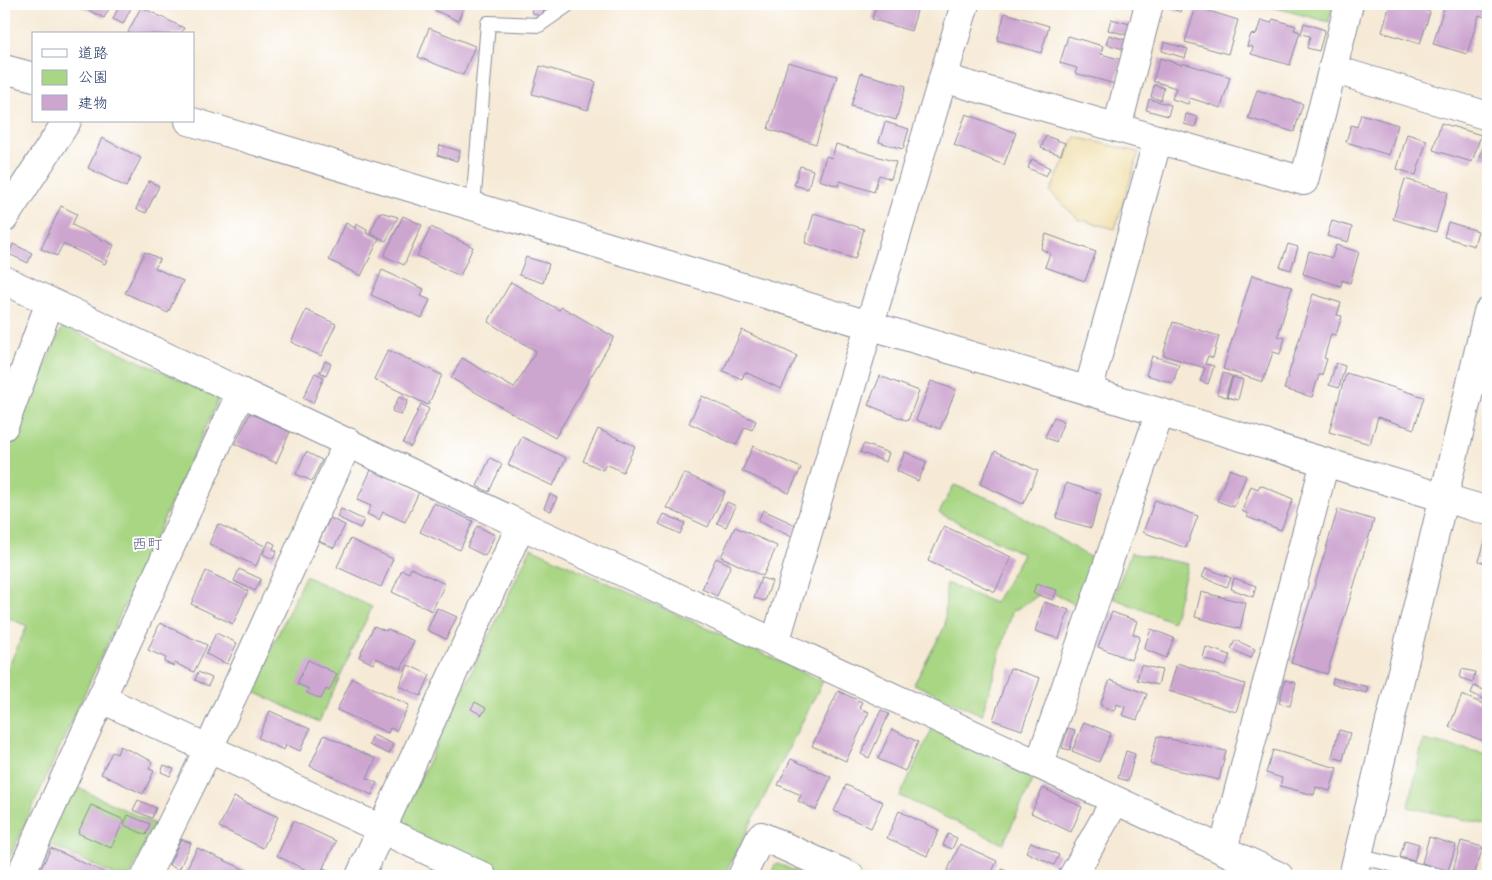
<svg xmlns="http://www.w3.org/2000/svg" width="1492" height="880" viewBox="0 0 1492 880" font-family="'Playpen Sans','Klee One',sans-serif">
  <rect width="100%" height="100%" fill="#fff"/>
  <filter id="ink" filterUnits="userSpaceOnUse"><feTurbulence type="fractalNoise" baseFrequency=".02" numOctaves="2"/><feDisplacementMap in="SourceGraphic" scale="10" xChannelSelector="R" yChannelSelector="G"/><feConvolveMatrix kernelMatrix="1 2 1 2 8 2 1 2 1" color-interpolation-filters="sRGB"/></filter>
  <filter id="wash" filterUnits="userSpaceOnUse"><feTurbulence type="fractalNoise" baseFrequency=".0096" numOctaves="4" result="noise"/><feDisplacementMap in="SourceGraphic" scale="20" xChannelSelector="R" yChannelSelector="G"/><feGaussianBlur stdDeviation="1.12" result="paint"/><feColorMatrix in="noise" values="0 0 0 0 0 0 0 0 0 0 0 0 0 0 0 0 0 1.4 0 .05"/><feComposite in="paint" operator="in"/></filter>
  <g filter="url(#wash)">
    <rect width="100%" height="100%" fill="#f6ead6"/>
    <path fill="#a8d683" stroke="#628270" d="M1261,4H1333L1329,22Z
      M63,326L219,398L4,870V676L27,626L4,616V456Z
      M954,485L998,502L1096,561L1082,608L1047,590L1012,612L982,715L914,684L945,626L946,583L995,603L1023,554L939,513Z
      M531,548L823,681L724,876H507L398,825Z
      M1131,553L1188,564L1173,622L1113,598Z
      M305,576L372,607L319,722L252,691Z
      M932,729L1034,778L1003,844L900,796Z
      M1423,740L1488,754V825L1408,807Z
      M72,785L155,824L130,876H117L45,842Z
      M776,863L806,876H769Z"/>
    <path fill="#eeda9e" stroke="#84847e" d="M1075,137L1139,152L1115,229L1078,219L1050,192Z"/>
    <g id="blocks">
      <path fill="#cda6d0" d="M76,4H133L123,24L113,19L118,8L111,5L104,18Z
        M437,4H465L458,21L434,10Z
        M534,4H547L541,17L531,12Z
        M877,4H919L911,31L872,19Z
        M928,4H944L943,9Z
        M1172,4H1183L1180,12L1171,8Z
        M1390,4H1403L1430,12L1420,44L1382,32Z
        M1445,4H1488V18L1479,15L1467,54L1433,44Z
        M141,7L184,28L181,34H131L128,32Z
        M1196,7L1238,20L1228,54L1185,42Z
        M1005,13L1049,26L1041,53L997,40Z
        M1111,19L1130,24L1127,35L1108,30Z
        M1273,19L1296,26L1294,30L1300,32L1290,65L1251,54L1253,47L1247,46L1251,34L1256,35L1261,20L1271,23Z
        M1304,23L1325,30L1319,51L1307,48L1310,36L1301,34Z
        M429,28L475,46L463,75L418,57Z
        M1109,35L1130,41L1127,50L1106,44Z
        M1068,36L1103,46L1101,54L1122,60L1115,84L1075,73L1077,68L1060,63Z
        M1164,42L1188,49L1185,58L1162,51Z
        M1160,58L1182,65L1183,63L1230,77L1221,108L1190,98L1188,104L1172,99L1176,88L1153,81Z
        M788,62L837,76L816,144L768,129Z
        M540,66L596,82L588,110L532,94Z
        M861,73L906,86L896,120L851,106Z
        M1154,85L1164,88L1161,100L1151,97Z
        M1257,90L1303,104L1294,132L1248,118Z
        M1149,99L1171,105L1168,116L1146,110Z
        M966,114L1016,133L1004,165L954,145Z
        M1186,114L1198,117L1195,127L1184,124Z
        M1361,114L1398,125L1389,155L1346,142L1351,125L1357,127Z
        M885,122L909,129L903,149L879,142Z
        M1441,123L1481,135L1472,162L1433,150Z
        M1407,134L1427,140L1416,175L1397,169Z
        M1046,136L1065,143L1061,155L1041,148Z
        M102,138L141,158L126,187L88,168Z
        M1486,138H1488V159L1480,157Z
        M836,144L896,162L891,179L879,175L874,192L840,181L838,186L819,180L826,156L832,158Z
        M440,145L460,151L457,161L437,155Z
        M1032,159L1050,168L1046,176L1028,168Z
        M800,166L813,170L808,189L794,185Z
        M1405,179L1448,192L1436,232L1393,219Z
        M149,181L159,186L146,213L136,209Z
        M61,206L77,214L72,225L114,245L105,264L63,244L57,256L41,249Z
        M380,212L398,217L386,241L370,233Z
        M814,213L864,229L855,259L805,243Z
        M403,216L422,225L404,265L384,256Z
        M1332,221L1352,227L1348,242L1327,236Z
        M1448,222L1478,231L1474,246L1444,237Z
        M346,223L355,228L356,224L367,230L366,233L379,239L361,276L329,260Z
        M431,227L473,247L460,276L417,256Z
        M1046,234L1096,252L1085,281L1045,267L1050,253L1041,249Z
        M13,244L32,253L28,263L9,254Z
        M1288,244L1298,247L1291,270L1280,267Z
        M1336,245L1359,252L1350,283L1342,280L1341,286L1303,274L1309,251L1332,258Z
        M145,252L160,259L155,268L183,281L168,313L125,293Z
        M526,257L549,264L543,283L519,275Z
        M382,270L424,289L421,296L430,300L422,318L371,295Z
        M1252,275L1292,287L1278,336L1285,338L1280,354L1273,352L1263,382L1223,369Z
        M511,282L559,310L562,307L614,337L555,438L451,378L462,358L514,388L536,351L488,322Z
        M1313,294L1341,303L1337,315L1342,316L1336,335L1331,334L1324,358L1327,359L1322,375H1319L1312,397L1284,389Z
        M306,310L336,324L321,356L291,342Z
        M1173,322L1219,336L1213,358L1208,356L1205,364L1214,366L1208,384L1200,381L1205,368L1163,355Z
        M742,330L797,356L781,389L745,372L742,379L723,371Z
        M388,350L442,375L428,405L374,379Z
        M1152,356L1179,364L1173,383L1146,375Z
        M325,361L331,364L326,375L320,372Z
        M1336,363L1345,366L1339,388L1329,385Z
        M315,373L324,377L313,403L303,398Z
        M1223,373L1232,376L1226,397L1217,394Z
        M1346,373L1424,397L1414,429L1378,417L1370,444L1329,432Z
        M880,376L919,391L908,421L868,405Z
        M1233,377L1243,380L1238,400L1227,397Z
        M931,381L956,390L940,429L916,420Z
        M702,396L756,421L752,430L745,427L736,445L689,423Z
        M399,397L408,401L401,415L392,411Z
        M421,404L429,409L411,447L403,443Z
        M250,413L290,432L276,463L235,444Z
        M1054,417L1064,421L1056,442L1045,437Z
        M598,429L635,446L623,472L606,464L603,470L583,461Z
        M522,437L566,458L553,486L508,465Z
        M864,444L889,453L886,462L860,452Z
        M753,446L801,468L789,493L742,471Z
        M995,451L1038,471L1023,504L980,484Z
        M306,452L322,460L312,481L296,474Z
        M905,452L927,462L918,481L897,471Z
        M490,458L502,464L489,492L477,486Z
        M1230,469L1246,476L1234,507L1217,501Z
        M371,470L419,492L405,522L383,512L379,520L367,514L371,506L357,500Z
        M684,473L725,492L708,527L667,508Z
        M1066,483L1101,494L1091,528L1056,518Z
        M1260,485L1293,499L1281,530L1247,517L1248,514L1242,511L1251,486L1258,489Z
        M550,494L557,498L551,511L544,508Z
        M1155,500L1198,516L1186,548L1143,532Z
        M727,502L736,506L726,527L717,523Z
        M434,503L473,521L460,550L420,532Z
        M341,509L364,520L360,528L337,517Z
        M1338,509L1374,520L1327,674L1291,663Z
        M763,510L798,526L792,537L758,521Z
        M664,514L685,523L680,534L659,524Z
        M330,518L345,525L334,548L319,541Z
        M218,524L265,546L256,566L209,544Z
        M477,526L495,535L485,556L467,547Z
        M944,526L1011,557L995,592L928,561Z
        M735,527L777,546L763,576L721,557Z
        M1488,531V564L1479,561Z
        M350,539L393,559L381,587L337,567Z
        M269,541L275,544L273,549L277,551L273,559L263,554Z
        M716,558L731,565L717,596L702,589Z
        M411,568L445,584L432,611L392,592L402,570L409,573Z
        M1206,568L1231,578L1227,587L1202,577Z
        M239,569L261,579L255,591L234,581Z
        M206,571L248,591L233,624L191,604Z
        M761,578L772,581L765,601L754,598Z
        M1234,578L1256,586L1253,597L1231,589Z
        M1036,584L1057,590L1053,600L1033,593Z
        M1201,592L1246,603L1240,629L1195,617Z
        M1044,602L1069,610L1059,639L1035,631Z
        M437,608L457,617L446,639L427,630Z
        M1112,612L1137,621L1133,634L1140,637L1131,660L1098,647Z
        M160,623L207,645L194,672L175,663L174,666L164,662L166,658L148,650Z
        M374,626L386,631L387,629L414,641L401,669L376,658L373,664L359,657Z
        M1151,629L1174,638L1166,658L1144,649Z
        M216,633L237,643L227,664L206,654Z
        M1235,640L1255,649L1251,658L1231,649Z
        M1206,647L1230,655L1226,666L1203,658Z
        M308,660L337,674L329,691L326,689L321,699L307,693L309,689L297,684Z
        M1177,663L1245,684L1236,712L1169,691Z
        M408,665L430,675L421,696L399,686Z
        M1141,665L1162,670L1158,685L1137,680Z
        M1010,668L1040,678L1022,730L993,720Z
        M1462,669L1475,672L1473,682L1460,678Z
        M198,672L212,678L208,686L195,680Z
        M352,678L409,705L396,731L390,728L388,733L337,710Z
        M1333,678L1368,687L1366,693L1332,684Z
        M1110,680L1147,694L1137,720L1122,715L1125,707L1116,704L1114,711L1100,705Z
        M1285,680L1296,683L1290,706L1279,703Z
        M1474,686L1488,692V701L1471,693Z
        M838,691L862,702L859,708L869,712L846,761L812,746Z
        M1462,695L1488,706V743L1449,727Z
        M475,702L486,708L482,715L471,709Z
        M881,710L889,714L869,758L861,754Z
        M270,711L310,729L300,751L286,745L284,750L258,738Z
        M1084,722L1111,733L1099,762L1072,751Z
        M1068,728L1075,730L1070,750L1062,748Z
        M892,729L918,742L905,771L878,759Z
        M1339,730L1350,733L1343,760L1332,757Z
        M324,735L376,759L367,778L377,783L372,795L310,766Z
        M373,735L393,744L389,754L369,745Z
        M1157,736L1226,751L1219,780L1150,764Z
        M120,746L152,761L149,769L154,771L143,794L101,774L112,752L117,754Z
        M1273,750L1337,768L1330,791L1316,787L1314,795L1280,786L1282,778L1266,773Z
        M1126,751L1135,754L1128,781L1118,778Z
        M791,759L831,777L816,810L798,801L801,795L778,785Z
        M164,765L174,769L170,776L161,772Z
        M846,785L883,802L871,828L834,811Z
        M1043,788L1082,807L1071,832L1031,813Z
        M234,797L278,817L263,848L219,827Z
        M138,800L156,808L152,818L133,810Z
        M91,805L124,820L111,848L78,833Z
        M899,811L939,830L927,856L887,838Z
        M128,815L150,824L146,835L124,825Z
        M293,821L336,841L319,876L277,856Z
        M948,834L957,838L952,849L943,845Z
        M1429,837L1456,845L1448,871L1422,863Z
        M181,839L191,843L179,870L169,865Z
        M1405,840L1419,844L1414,861L1400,857Z
        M1461,841L1483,847L1474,876L1453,871Z
        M1031,842L1059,855L1054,865L1026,852Z
        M960,844L997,861L990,876H945Z
        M51,848L112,876H40L38,875Z
        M197,848L248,871L246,876H183Z
        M324,868L339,875L338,876H320Z
        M1002,869L1017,876H999Z"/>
    </g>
  </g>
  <g filter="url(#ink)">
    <use href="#blocks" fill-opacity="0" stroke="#888c9a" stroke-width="1"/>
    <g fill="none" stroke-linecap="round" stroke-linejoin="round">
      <defs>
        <path id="lane" d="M473,206L488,23L539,25L569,4
          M1357,856L1441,876"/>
        <path id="street" d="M4,69L34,77
          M1332,69L1488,116
          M943,78L1304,181L1349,4
          M189,121L1488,511
          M1117,128L1149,4
          M4,218L67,121
          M4,280L521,525L1279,876
          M1088,391L1158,139
          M4,426L50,302
          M775,643L965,4
          M102,699L482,876
          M1039,765L1160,412
          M1223,850L1325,462
          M20,876L241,392
          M146,876L209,748L348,442
          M360,876L521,525
          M742,876L761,836L850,876
          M1073,876L1115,801
          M1353,876L1488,312"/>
      </defs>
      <use href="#lane" stroke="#888c9a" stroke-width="16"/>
      <use href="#street" stroke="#888c9a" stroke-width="30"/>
      <use href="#lane" stroke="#fff" stroke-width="14"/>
      <use href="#street" stroke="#fff" stroke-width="28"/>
    </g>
  </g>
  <g text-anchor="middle" stroke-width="4" stroke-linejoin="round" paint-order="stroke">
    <g font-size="15" fill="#595986" stroke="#fff">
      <text x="147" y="549">西町</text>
    </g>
  </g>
  <rect width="1492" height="880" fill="none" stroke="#fff" stroke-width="20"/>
  <rect x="32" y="32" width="162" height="90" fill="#ffffff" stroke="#a4acbf"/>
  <rect x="42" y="49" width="25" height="8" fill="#ffffff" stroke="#a4acbf"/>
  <text x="78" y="58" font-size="15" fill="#1b2f5e">道路</text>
  <rect x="42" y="70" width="25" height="15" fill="#a8d683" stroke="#a4acbf"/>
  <text x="78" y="82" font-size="15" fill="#1b2f5e">公園</text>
  <rect x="42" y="95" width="25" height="15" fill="#cda6d0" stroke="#a4acbf"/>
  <text x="78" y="108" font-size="15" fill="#1b2f5e">建物</text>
</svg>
